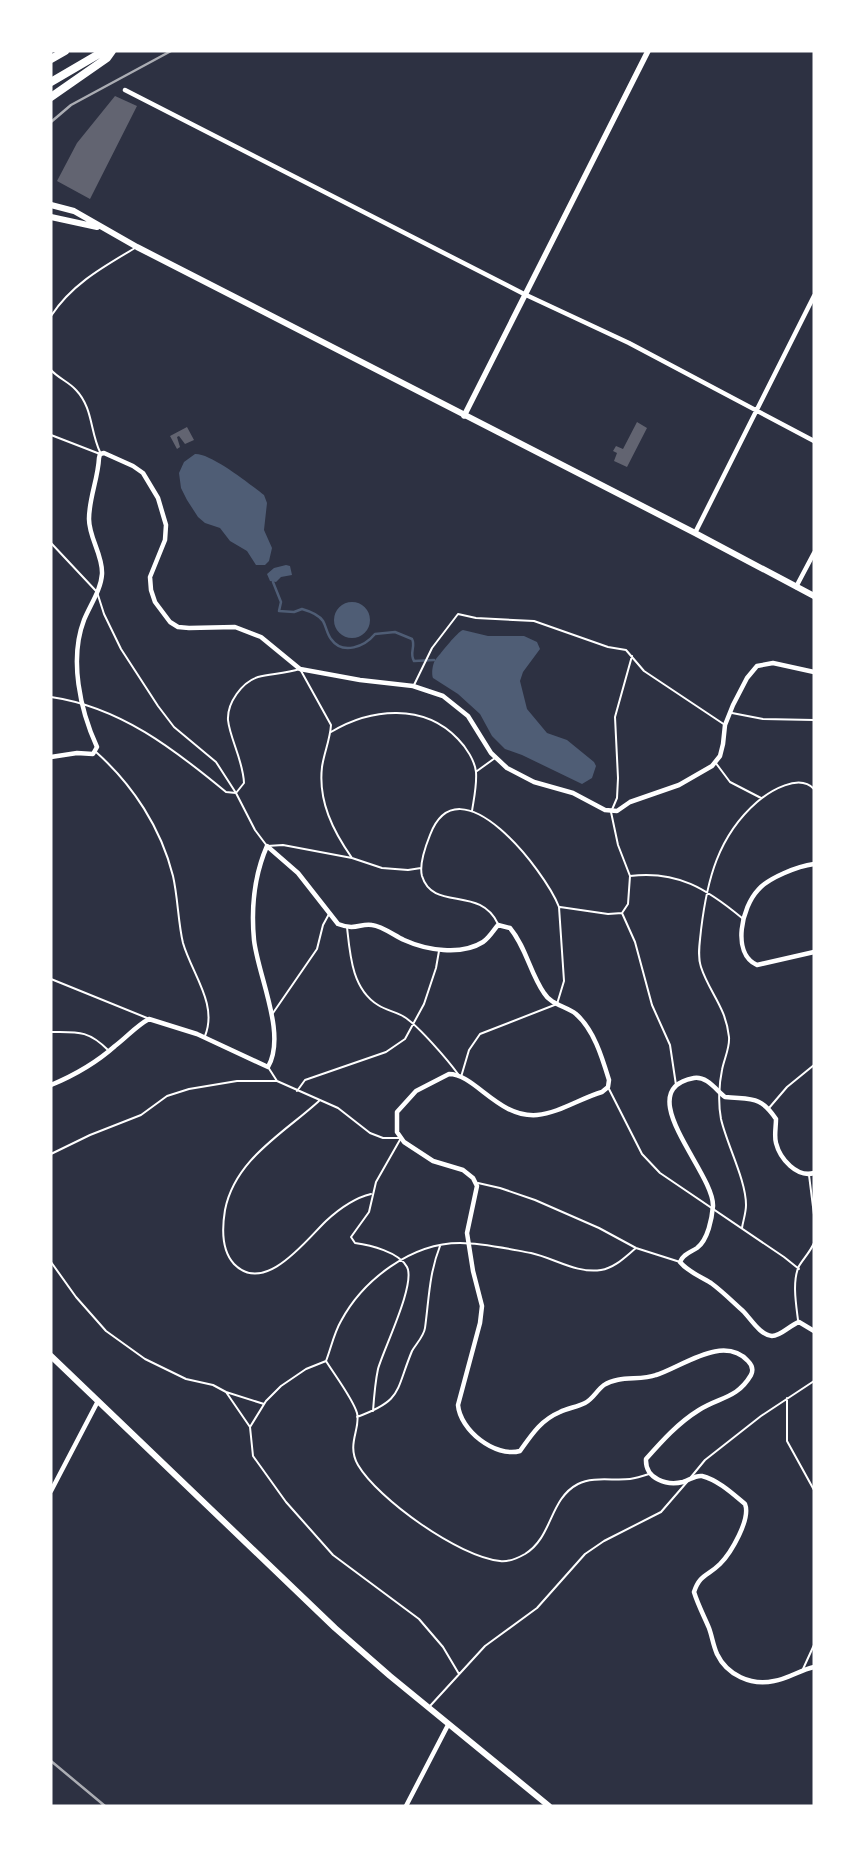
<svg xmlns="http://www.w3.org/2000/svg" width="865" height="1857" viewBox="0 0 865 1857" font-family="Inter,sans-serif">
  <rect width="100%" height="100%" fill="#2d3142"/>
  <path fill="#4f5d75" d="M195,454C211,453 251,485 264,495L267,503L264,530L272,548L269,561L265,565H256L247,551L230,541L220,528L205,523L198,517L187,500L181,488L179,473L184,462Z
    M286,565L290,566L292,575L281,577L276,582L270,581L267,574L274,568Z
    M334 620a18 18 0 1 1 36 0a18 18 0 1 1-36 0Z
    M463,630L488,636H524L537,642L540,649L523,672L520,681L527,709L547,733L567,740L594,762L596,766L592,778L582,784L522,755L505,749L492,736L480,714L458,694L433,678C431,673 433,662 436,659C442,652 457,632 463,630Z"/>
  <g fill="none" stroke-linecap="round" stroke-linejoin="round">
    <path stroke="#4f5d75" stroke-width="2.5" d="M273,582L281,602L279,611L294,612L302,609C309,611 319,615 323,621C326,626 327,634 331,639C343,656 365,646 375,634L395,632L412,639C416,646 409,653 414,661L434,660"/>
  </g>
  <path fill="#626471" d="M115,96L137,106L90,199L57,181L77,143Z
    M637,422L647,428L627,467L614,461L617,453L613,451L616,446L623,449Z
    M187,427L194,440L185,444L179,436L177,437L180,447L177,449L170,436Z"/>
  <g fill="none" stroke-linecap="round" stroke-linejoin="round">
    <path stroke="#fff" stroke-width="2" d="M51,316C72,284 103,267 135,248
      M51,370C58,378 69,382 76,390C93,408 90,431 100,452
      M51,435L100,454
      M51,543L97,592L104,614L121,649L158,706L174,727L216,762L236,793L244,783C243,760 230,739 228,720C227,703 242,682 258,677C272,674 286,673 300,669L331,725C330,740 324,753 322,767C318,801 333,831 352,858
      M632,656L615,717L618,778L617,798L611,812L618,845L630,876L628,904L622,913L635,942L652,1005L670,1045L676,1085
      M414,685L432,648L458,614L476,618L534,621L608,647L626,650L644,671L725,725
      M51,697C120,707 174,749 226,792L236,793L255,830L267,846L283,845L352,858L382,868L408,870L421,868
      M732,713L763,719L814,720
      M331,732C371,708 424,703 458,739C466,747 475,761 476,772C477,785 474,798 472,811
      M96,752C133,785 161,828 173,876C178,898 178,922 183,943C192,974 218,1004 205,1036
      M715,762L730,782L761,798
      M477,771L495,758
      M630,876C677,870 707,889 742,918
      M560,907L608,914L622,913
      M347,927C350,955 352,989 378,1005C387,1011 398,1012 406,1018C420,1028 447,1059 458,1074
      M51,979L147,1018
      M273,1013L317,949L323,925L329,914
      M51,1032C78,1032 88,1030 108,1050
      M268,1067L277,1081L338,1108L370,1133L383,1138H401L376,1182L369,1212L351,1237L355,1243C370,1245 399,1252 407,1267C416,1284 384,1348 378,1369C375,1383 374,1397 373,1411
      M461,1077L469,1050L480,1034L557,1004L564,981L559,907C545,871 459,759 430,835C426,845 419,865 422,876C433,912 480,885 498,924
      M609,1089L642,1154L660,1173L784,1257L799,1269
      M297,1091L305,1080L386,1052L405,1039L424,1004L436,968L439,951
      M319,1101C284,1133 235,1159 225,1210C222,1228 221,1250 234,1264C265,1296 307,1239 326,1221C339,1209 354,1198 371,1194
      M769,1108L787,1087L814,1065
      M51,1154L90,1135L141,1115L167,1096L189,1089L237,1081H277
      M809,1175L814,1215
      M478,1183L500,1188L535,1200L599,1228L636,1248L680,1262
      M742,1228C743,1221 746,1213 746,1205C746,1180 727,1145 721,1119C718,1104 719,1084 722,1070C724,1059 730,1048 729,1037C726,1007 709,992 701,967C697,955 700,942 701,930C707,880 718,836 757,802C770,791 799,773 814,789
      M51,1262L76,1297L106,1331L145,1359L186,1379L213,1385L226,1392L250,1427
      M798,1320C796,1304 792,1281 799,1266C804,1258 810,1252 814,1243
      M326,1361C334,1374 353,1399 357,1413C361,1429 346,1444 358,1465C378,1499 459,1557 500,1561C508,1562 518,1558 525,1554C553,1537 549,1499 578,1484C593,1476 614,1481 630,1479C637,1478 643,1476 649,1474
      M326,1361L306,1369L281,1386L266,1401L250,1427L253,1456L286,1502L333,1555L419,1619L443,1647L459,1674
      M326,1361C331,1348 334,1333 341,1321C363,1280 411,1243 460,1243C483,1243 509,1249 531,1253C554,1258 577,1274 601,1270C615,1268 626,1256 636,1248
      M226,1392L264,1404
      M787,1398V1441L814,1490
      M357,1417C403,1400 395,1392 412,1351C416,1344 424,1336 425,1328C429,1299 429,1274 440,1246
      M691,1477L705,1460L761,1416L814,1381
      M803,1669L814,1645
      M430,1706L485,1646L537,1608L585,1554L604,1541L661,1512L687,1482"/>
    <path stroke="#fff" stroke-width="4.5" d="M125,90L524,294L629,343L814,441
      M695,533L814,296
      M796,587L814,553
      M51,757L77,753L93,754L97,747C80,710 69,659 84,620C90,605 101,590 102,574C103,555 89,538 89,519C89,498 98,479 99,458L100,454L104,453L133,466L143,473L158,498L166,525L165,540L150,577L151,590L155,602L170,622L178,627L189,628L235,627L261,637L300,669L360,680L413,686L443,696L468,716L491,753L507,768L534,782L573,793L605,810L617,811L630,802L679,785L712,766L720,756L723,744L725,725L733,705L747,678L757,666L773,663L814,672
      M814,864C798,866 768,878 758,890C742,907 731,953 757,965L814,952
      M51,1085C75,1075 96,1063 115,1046C127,1037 136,1026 149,1019L197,1034L268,1067C287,1034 258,976 254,940C251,908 254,876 267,846L298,873L338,924C356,931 360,923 372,925C382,926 395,936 404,940C426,950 461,956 483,942C489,938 493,931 498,925L510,928C526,947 530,973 544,993C551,1005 566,1006 576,1014C594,1030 602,1057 609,1080L608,1087L602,1092C581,1098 559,1113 537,1115C498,1118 475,1074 449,1074L416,1091L397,1112V1132L404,1142L433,1161L463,1170L473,1178L477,1186L467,1233L473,1271L482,1306L480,1323L458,1405C460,1430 495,1458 520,1451C532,1434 541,1420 560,1412C568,1408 577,1407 585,1403C593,1399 597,1390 604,1385C619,1375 640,1381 656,1375C682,1367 723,1334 748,1361C752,1365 754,1369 751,1375C737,1399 719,1397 699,1410C678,1423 662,1441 646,1459C645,1479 667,1486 683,1482C690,1480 695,1475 702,1476C718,1480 733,1494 745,1504C751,1519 731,1553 720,1564C708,1576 700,1574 694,1592C698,1605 704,1616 709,1628C712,1636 713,1645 717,1654C727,1675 751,1686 774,1681C788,1679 800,1670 814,1667
      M814,1173C797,1178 780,1159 776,1143C774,1136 776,1127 776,1119C760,1095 751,1100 725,1097C716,1090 707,1076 694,1078C629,1090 714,1172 713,1206C712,1218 708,1240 697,1248C691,1252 683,1254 680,1262C688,1272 700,1276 711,1283C722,1291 733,1302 743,1311C751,1319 760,1335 772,1336C781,1336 790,1325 799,1322L814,1331
      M51,1491L98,1401
      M406,1806L448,1725"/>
    <path stroke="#fff" stroke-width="5.5" d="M464,416L648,51"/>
    <path stroke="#fff" stroke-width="6" d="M51,205L74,211L137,247L695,533L814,596
      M51,217L97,227
      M51,1356L335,1628L390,1676L549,1806"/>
    <path stroke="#fff" stroke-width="8" d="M51,59L65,51
      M51,82L104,51
      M51,97L107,58L112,51"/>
    <path stroke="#abadb3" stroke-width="2.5" d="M51,122L71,105L171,51
      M51,1761L105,1806"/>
  </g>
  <rect width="865" height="1857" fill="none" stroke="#ffffff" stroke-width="105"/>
</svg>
